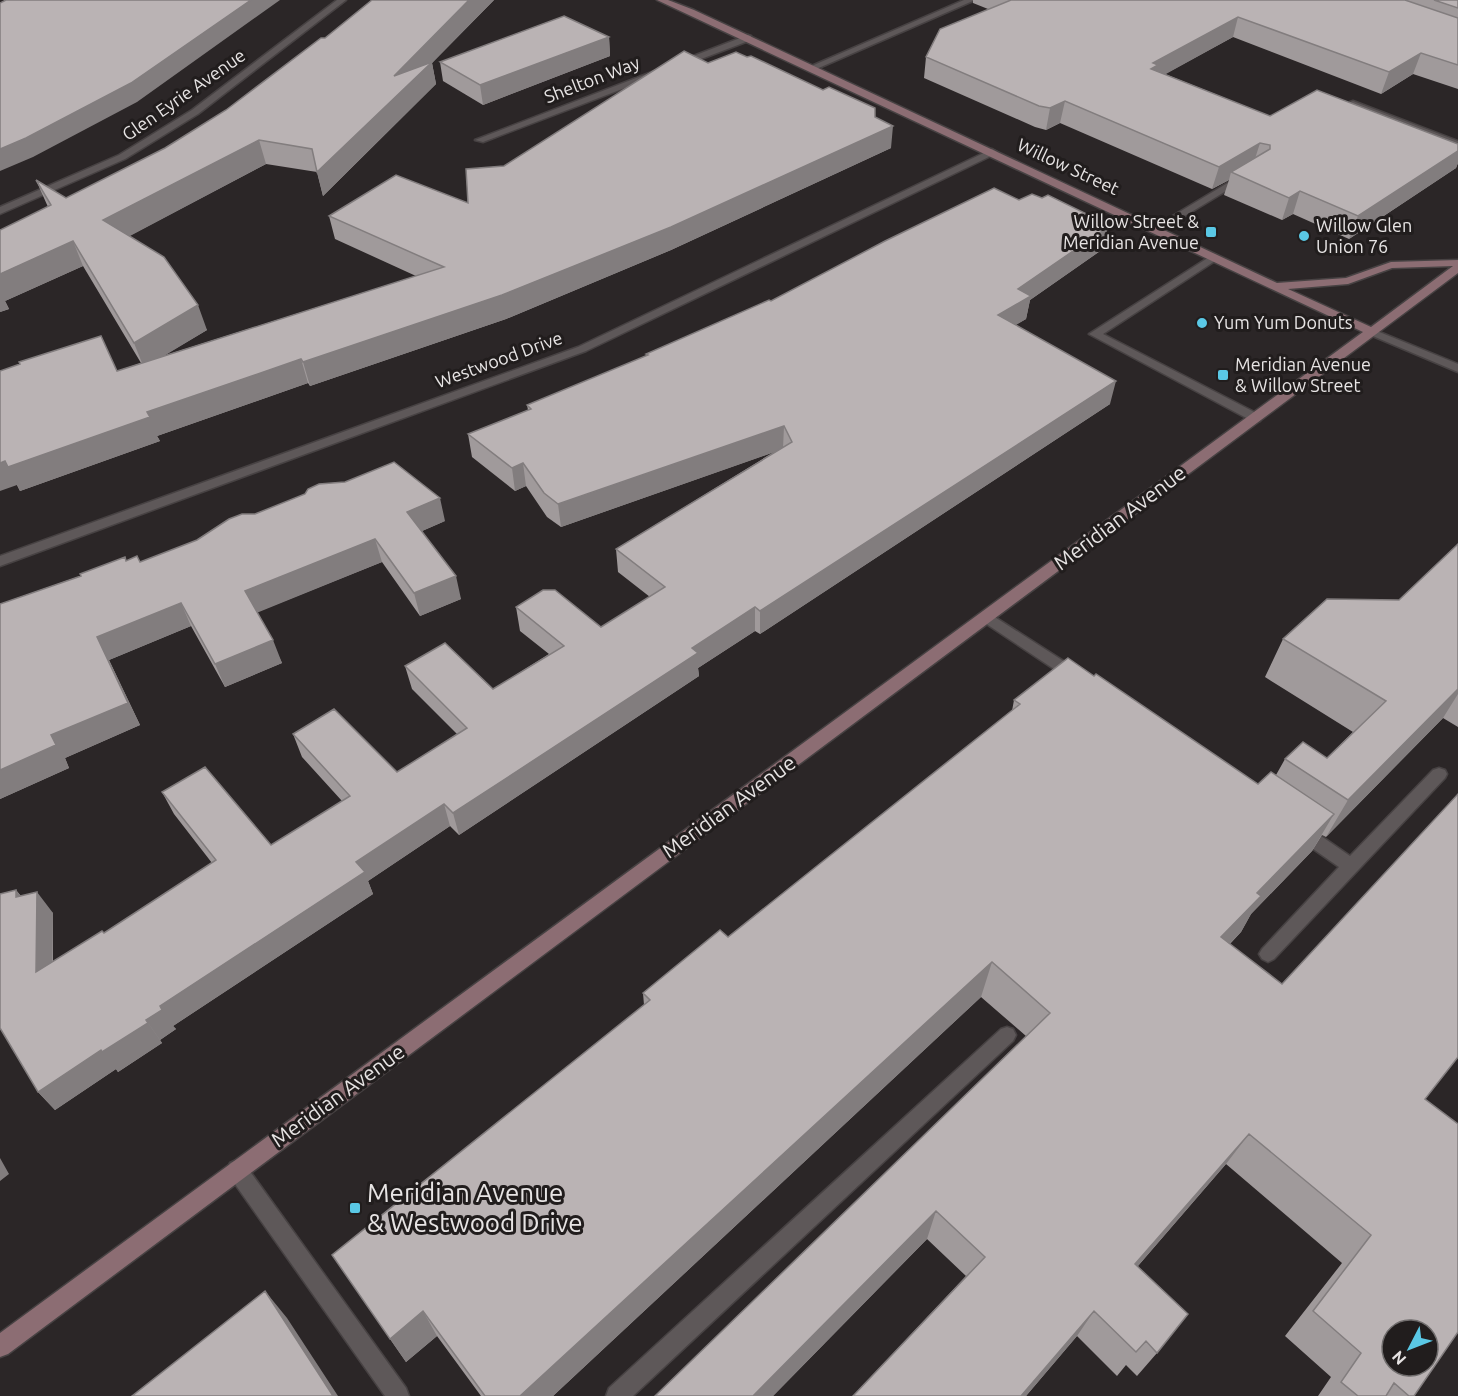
<svg xmlns="http://www.w3.org/2000/svg" width="1458" height="1396" viewBox="0 0 1458 1396" font-family="Ubuntu,sans-serif">
  <rect width="100%" height="100%" fill="#2b2627"/>
  <g fill="none" stroke-linecap="round" stroke-linejoin="round">
    <defs>
      <path id="lane" d="M1353,101L1458,141V147L1350,106V102Z
        M1241,175L1249,177L1160,231L1151,229Z
        M1214,254L1219,257L1218,259L1103,334L1260,415V421H1252L1089,334Z
        M987,612L1079,671L1081,675L1079,679H1069L982,621L980,617Z
        M1439,768L1445,770L1447,774L1445,778L1274,959L1268,962L1262,959L1259,954L1262,949L1339,867L1296,837L1294,832L1296,827L1302,825L1308,827L1350,856L1433,770Z
        M1007,1027L1013,1029L1016,1035L1013,1041L633,1396H606L609,1388L1001,1029Z
        M237,1160L244,1163L406,1388L409,1396H385L230,1177L227,1170L230,1163Z"/>
      <path id="street" d="M337,0H346L198,114L125,159L0,214V207L119,155L192,110Z
        M964,0H975L814,70L807,68Z
        M748,35L751,36V40L483,142L475,140Z
        M992,149L997,152L995,154L586,351L0,566V556L578,347Z
        M1372,329L1458,364V372L1368,334L1366,332Z"/>
      <path id="secondary" d="M657,0H668L694,10L1277,283L1346,278L1391,262L1458,260V273L8,1354L0,1357V1333L1363,332ZM1453,266L1371,327L1288,289L1348,284L1392,268Z"/>
    </defs>
    <use href="#lane" stroke="#474243" stroke-width="3"/>
    <use href="#street" stroke="#474243" stroke-width="3"/>
    <use href="#secondary" stroke="#474243" stroke-width="3"/>
    <use href="#lane" fill="#5e5859" fill-rule="evenodd"/>
    <use href="#street" fill="#5e5859" fill-rule="evenodd"/>
    <use href="#secondary" fill="#8c6d73" fill-rule="evenodd"/>
  </g>
  <path fill="#a09a9b" d="M372,0H494L432,63L436,84L323,196L317,172L266,164L129,236L207,330L163,356L416,276L335,239L329,216L468,203L504,166L708,63L875,117L891,148L671,250L506,319L310,386L308,383L157,436L160,441L20,491L17,485L117,371L141,363L83,266L5,301L9,309L0,312L48,207L36,180L66,198L165,148L226,110L325,38Z
    M973,0H1458V89L1413,74L1381,94L1233,37L1165,74L1270,116L1458,144V163L1456,168L1349,239L1293,214L1282,220L1224,195L1229,180L1212,189L1060,123L1046,130L1035,127L924,78L926,57L988,9L973,3Z
    M609,37L610,56L483,105L443,81L440,62Z
    M1042,198L1101,221L1100,223L1108,227L1103,249L1030,300L1026,319L1015,325L1110,404L760,634L755,631L698,668L699,676L459,835L450,826L368,881L373,894L173,1026L176,1029L160,1040L162,1043L118,1072L116,1069L55,1110L38,1092L16,890L21,896L53,913V962L104,933L212,863L174,814L162,792L271,845L342,801L302,757L293,734L397,772L457,734L412,689L405,666L493,689L549,654L520,631L516,607L601,627L650,597L618,572L616,549L774,452L561,527L547,517L526,486L515,491L472,457L468,434L528,410L527,405L647,356L646,354L771,301L1019,200Z
    M445,521L422,531L461,599L420,616L382,562L257,612L282,663L225,687L191,626L109,660L140,725L65,758L69,768L0,799V604L126,560L140,562Z
    M1458,544V727L1443,718L1326,837L1322,835L1312,851L1251,914L1241,932L1230,944L1425,1099L1414,1396H1318L1331,1377L1285,1336L1342,1263L1226,1164L1138,1266L1157,1353L1137,1376L1126,1365L1117,1376L1077,1336L1026,1396H853L966,1276L927,1239L773,1396H655L1026,1036L981,997L553,1396H481L437,1336L406,1362L332,1255L644,1005L643,993L728,937L1012,711L1014,700L1094,676L1258,784L1276,775L1285,759L1327,758L1353,732L1265,677L1283,639L1399,600Z"/>
  <path fill="#827d7e" d="M251,0H280L137,102L33,157L0,171V149Z
    M469,0H494L432,63L436,84L323,196L317,172L394,76Z
    M1238,17L1233,37L1155,80L1152,68L1153,63Z
    M609,37L610,56L483,105L480,85Z
    M1421,53L1413,74L1381,94L1389,72Z
    M1065,101L1060,123L1046,130L1050,108Z
    M893,126L891,148L671,250L506,319L310,386L303,362Z
    M259,140L266,164L113,245L103,220Z
    M1260,143L1253,165L1231,172L1229,180L1212,189L1219,167Z
    M1458,151V163L1456,168L1349,239L1358,216Z
    M1300,191L1293,214L1282,220L1289,198Z
    M1101,221L1098,234L1108,227L1103,249L1030,300L1026,319L994,338L998,315L1018,289Z
    M73,241L83,266L5,301L9,309L0,312V274Z
    M198,305L207,330L144,368L134,343Z
    M301,359L308,383L157,436L160,441L20,491L17,485L0,491V463Z
    M1116,381L1110,404L760,634V611Z
    M784,426L783,449L561,527L558,504Z
    M523,463L526,486L515,491L512,468Z
    M440,498L445,521L413,535L407,512Z
    M375,539L382,562L254,614L245,591Z
    M456,576L461,599L420,616L414,593Z
    M181,603L191,626L109,660L140,725L65,758L69,768L0,799V770L51,735L97,637Z
    M755,607V631L698,668L699,676L459,835L453,813L692,648Z
    M273,640L282,663L225,687L215,664Z
    M1458,689V694L1443,718L1326,837L1348,800Z
    M444,804L450,826L368,881L373,894L173,1026L176,1029L160,1040L146,1020L160,1006L356,862Z
    M1334,814L1312,851L1251,914L1241,932L1202,972L1221,937L1257,893Z
    M16,890L32,911L16,897Z
    M37,892L53,913L52,993L36,972Z
    M992,962L981,997L553,1396H520Z
    M148,1023L162,1043L118,1072L116,1069L55,1110L38,1092L101,1050Z
    M1249,1134L1226,1164L1117,1290L1135,1264Z
    M0,1158L9,1174L0,1181Z
    M936,1211L927,1239L773,1396H753Z
    M265,1291L287,1318L338,1396H333Z
    M423,1311L437,1336L406,1362L390,1339Z
    M1094,1311L1077,1336L1026,1396H1021Z"/>
  <path fill="#bab3b4" stroke="#827d7e" stroke-width="1.5" fill-rule="evenodd" d="M6,0H251L131,83L26,138L0,149V3Z
    M372,0H469L394,76L432,62L317,172L312,149L259,140L103,220L164,257L198,305L134,343L73,241L0,274V230L51,205L36,180L66,198L165,148L226,110L321,38H325Z
    M1011,0H1405L1458,18V65L1421,53L1389,72L1238,17L1153,63L1158,65L1151,69L1270,116L1317,90L1458,144V151L1358,216L1300,191L1289,198L1231,172L1270,149V145L1260,143L1219,167L1065,101L1050,108L1039,106L926,57L940,29Z
    M1434,0H1458V8Z
    M564,16L609,37L480,85L440,62Z
    M684,51L708,63L736,52L747,57L751,56L823,90L829,87L875,108V117L893,126L671,227L502,295L303,362L301,359L147,412L150,417L8,467L5,461L0,463V371L20,364L19,362L101,336L117,371L444,267L329,216L396,175L468,203L466,169L504,166Z
    M994,188L1019,200L1032,194L1042,198L1048,195L1101,221L1098,222L1108,227L1018,289L1031,296L998,315L1116,381L760,611L755,607L692,648L698,653L453,813L444,804L356,862L365,872L160,1006L162,1010L146,1020L148,1023L102,1052L101,1050L38,1092L0,1028V894L16,890V897L37,892L36,972L102,931L104,933L216,860L162,792L205,767L271,845L350,796L293,734L334,709L397,772L467,728L405,666L445,643L493,689L564,646L516,607L543,590H555L601,627L665,587L616,549L792,442L784,426L558,504L544,493L523,463L512,468L468,434L531,409L527,405L648,355L646,354L769,300L771,301L885,241Z
    M394,462L440,498L407,512L456,576L414,593L375,539L245,591L273,640L215,664L181,603L97,637L128,703L51,735L56,745L0,770V604L81,576L80,574L125,557L126,561L137,556L140,562L197,540L229,519L242,514H255L305,494L308,489L319,484L345,482Z
    M1458,544V689L1348,800L1285,759L1303,742L1327,758L1386,701L1283,639L1327,599L1399,600Z
    M1068,658L1094,676L1096,674L1258,784L1271,772L1334,814L1257,893L1261,896L1221,937L1282,984L1458,794V1057L1425,1099L1458,1124V1332L1414,1396H1409L1394,1383L1386,1396H1358L1341,1382L1361,1353L1313,1311L1371,1235L1249,1134L1135,1264L1188,1314L1157,1353L1146,1341L1136,1352L1094,1311L1021,1396H853L985,1257L936,1211L753,1396H655L1050,1013L992,962L520,1396H485L423,1311L390,1339L332,1255L650,1000L643,993L720,930L728,937L1020,704L1014,700ZM1392,1330H1428V1366H1392Z
    M265,1291L333,1396H132Z"/>
  <g fill="#5ac8e5" stroke="#211d1d" stroke-width="2">
    <rect x="1205" y="226" width="12" height="12" rx="3"/>
    <circle cx="1304" cy="236" r="6"/>
    <circle cx="1202" cy="323" r="6"/>
    <rect x="1217" y="369" width="12" height="12" rx="3"/>
    <rect x="349" y="1202" width="12" height="12" rx="3"/>
  </g>
  <g text-anchor="middle" stroke-width="6" stroke-linejoin="round" paint-order="stroke">
    <g font-size="18" fill="#e7e4e4" stroke="#211d1d">
      <text transform="translate(592 80) rotate(-21)" y="6">Shelton Way</text>
      <text transform="translate(184 95) rotate(-35)" y="6">Glen Eyrie Avenue</text>
      <text transform="translate(1068 167) rotate(25)" y="6">Willow Street</text>
      <text transform="translate(499 360) rotate(-20)" y="6">Westwood Drive</text>
    </g>
    <g font-size="18" fill="#e7e4e4" stroke="#211d1d" text-anchor="start">
      <text x="1199" y="228" text-anchor="end">Willow Street &amp;<tspan x="1199" dy="21">Meridian Avenue</tspan></text>
      <text x="1316" y="232">Willow Glen<tspan x="1316" dy="21">Union 76</tspan></text>
      <text x="1214" y="329">Yum Yum Donuts</text>
      <text x="1235" y="371">Meridian Avenue<tspan x="1235" dy="21">&amp; Willow Street</tspan></text>
    </g>
    <g font-size="21" fill="#e7e4e4" stroke="#211d1d">
      <text transform="translate(1120 518) rotate(-37)" y="7">Meridian Avenue</text>
      <text transform="translate(729 807) rotate(-36)" y="7">Meridian Avenue</text>
      <text transform="translate(338 1096) rotate(-36)" y="7">Meridian Avenue</text>
    </g>
    <g font-size="26" fill="#e7e4e4" stroke="#211d1d" text-anchor="start">
      <text x="367" y="1202">Meridian Avenue<tspan x="367" dy="30">&amp; Westwood Drive</tspan></text>
    </g>
  </g>
  <g transform="translate(1410 1348) rotate(228)"><circle r="28" fill="#211d1d" stroke="#706d6d" stroke-width="1.5"/>
  <path d="M0-4.5L10 22L0 15L-10 22Z" fill="#5ac8e5"/>
  <text y="-9" font-size="16" font-weight="bold" text-anchor="middle" fill="#e7e4e4">N</text>
  </g>
</svg>
